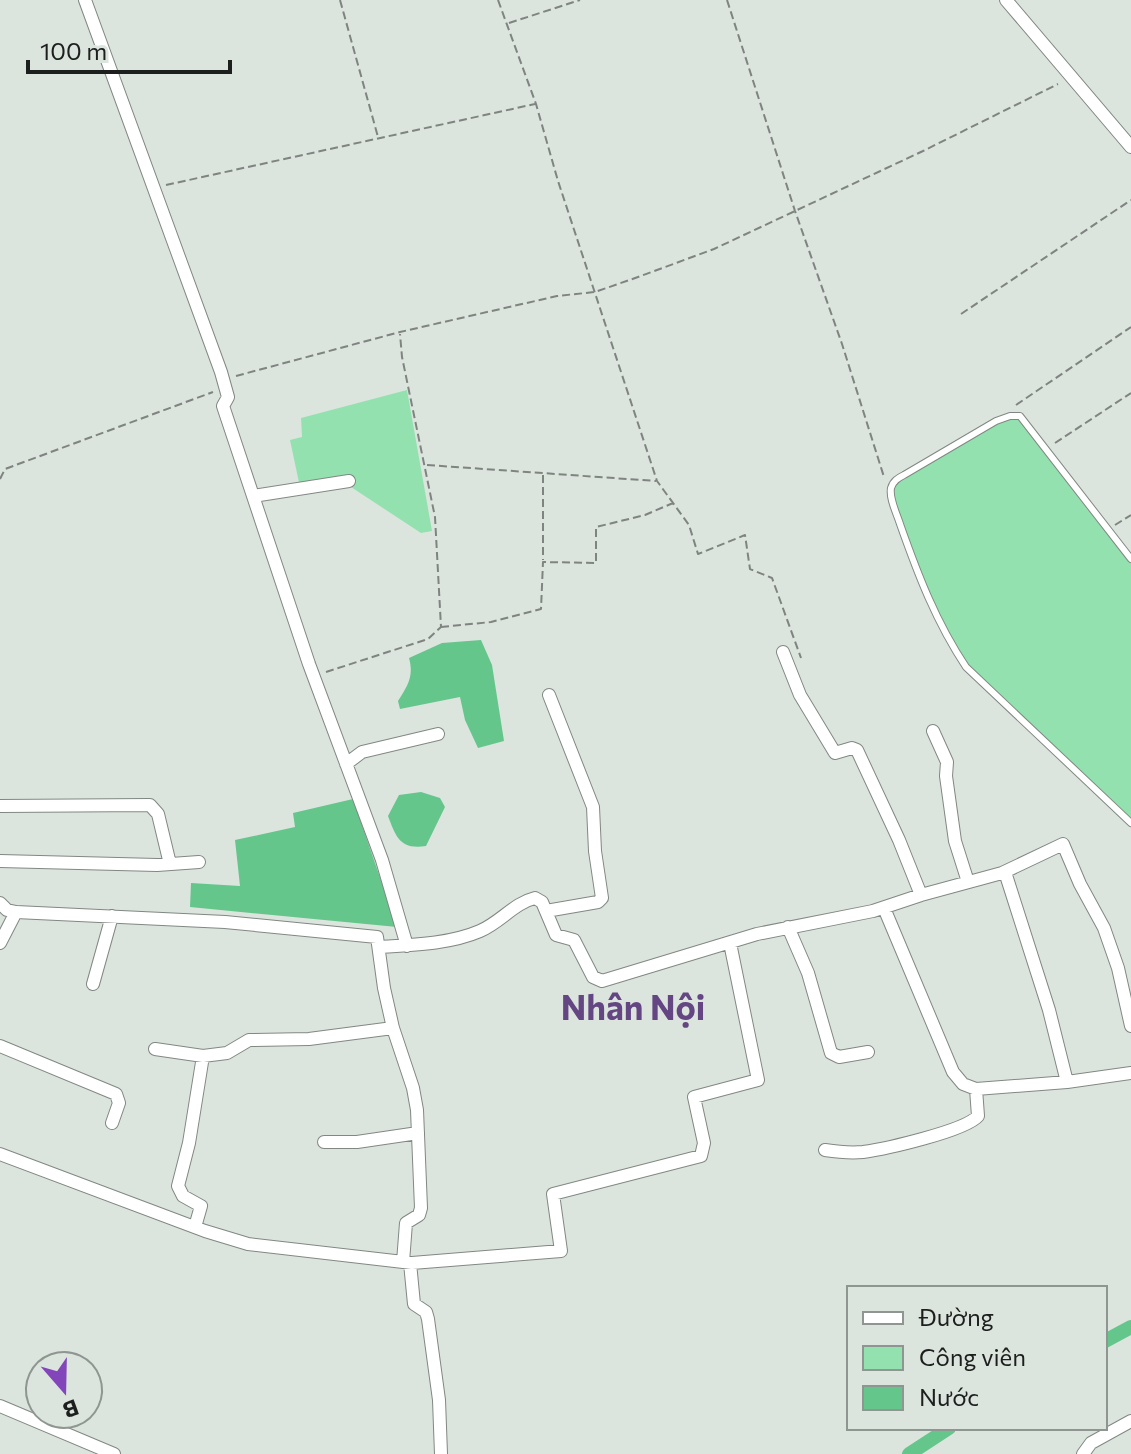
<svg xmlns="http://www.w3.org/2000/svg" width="1131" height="1454" viewBox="0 0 1131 1454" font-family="Commissioner,sans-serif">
  <rect width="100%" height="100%" fill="#dce4de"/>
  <path fill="#93e1af" d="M407,390L432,531L421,533L351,487L301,492L290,440L302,437L301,418Z
    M1020,416L1131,559V823L966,667L945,636L892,498L895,480L996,421Z"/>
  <path fill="#64c68b" d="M481,640L492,665L504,741L478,748L465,720L460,697L400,709L398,701C408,685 414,676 409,658L442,643Z
    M421,792L440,798L445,807L426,846C400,850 396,837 388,816L399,795Z
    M353,799L397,927L190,907L191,883L240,886L235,840L295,827L293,813Z"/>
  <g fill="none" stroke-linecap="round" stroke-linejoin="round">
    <path stroke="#64c68b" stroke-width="14" d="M1105,1341L1131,1327
      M909,1454L949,1428"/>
    <defs>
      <path id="lane" d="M1131,559L1020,416H1010L996,421L904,475C898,478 893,481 891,488C889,499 897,514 900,524C918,575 936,622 966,667L1131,823"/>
      <path id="street" d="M85,0L221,372L228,397L223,406L309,664L382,860L407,946
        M1006,0L1131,147
        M253,496L349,481
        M783,652L800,695L835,753L852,748L857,750L899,840L921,895
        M933,731L947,762L946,776L955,841L968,882
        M346,764L362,752L438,734
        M0,806L150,805L158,814L170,864
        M0,861L157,865L199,862
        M1005,872L1049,1010L1067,1082
        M0,903L7,910L16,912L225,922L377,937L384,988L393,1028L413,1088L417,1110L421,1208L419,1215L406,1223L403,1262
        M884,908L953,1072L963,1084L976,1089L1067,1082L1131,1073
        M546,911L598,902L602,898L595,851L593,807L549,695
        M788,927L808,973L831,1053L839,1057L868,1052
        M0,943L16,912
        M379,947C412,945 450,944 480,931C501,922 514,903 535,898L542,902L556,935L574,940L593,977L602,981L757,934L873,911L921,895L1002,873L1063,844L1080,884L1104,928L1118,968L1131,1026
        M93,984L112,916
        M0,1046L116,1094L119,1103L112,1123
        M155,1049L203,1056L227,1053L249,1040L309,1039L393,1028
        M324,1142H357L418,1133
        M825,1150C838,1152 851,1153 863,1152C885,1149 965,1131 978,1116L976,1089
        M0,1154L205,1231L248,1244L412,1263L561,1251L553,1194L701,1156L704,1143L694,1097L758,1080L730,943
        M195,1227L201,1206L183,1196L178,1186L189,1143L203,1056
        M410,1263L414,1304L426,1312L428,1319L439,1400L441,1454
        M0,1406L114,1454
        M1083,1454L1091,1443L1131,1421"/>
    </defs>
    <use href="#lane" stroke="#818883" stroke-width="8"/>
    <use href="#street" stroke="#818883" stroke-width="14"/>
    <path stroke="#7f8480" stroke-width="2" stroke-dasharray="8 4" stroke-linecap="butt" d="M340,0L378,137
      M498,0L536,104L558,181L657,481L689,525L698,554L745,535L750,569L772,578L801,658
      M727,0L795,211L842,344L884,477
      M509,23L580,0
      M166,185L535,104
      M961,314L1131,200
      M236,376L400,332L557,296L595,292L638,277L714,249L923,151L1058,84
      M1016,405L1131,327
      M1055,443L1131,393
      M427,465L656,481
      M543,475V560
      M0,479L5,469L213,392
      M1115,525L1131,515
      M441,627L491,622L541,609L543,562L596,563V527L645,515L673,503
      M326,672L428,639L441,627L435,517L402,357L400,334"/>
    <use href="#lane" stroke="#fff" stroke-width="6"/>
    <use href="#street" stroke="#fff" stroke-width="12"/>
  </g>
  <g text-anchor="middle" stroke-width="7" stroke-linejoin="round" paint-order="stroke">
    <g font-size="34" font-weight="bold" fill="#644682" stroke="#dce4de">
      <text x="633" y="1020">Nhân Nội</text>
    </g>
  </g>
  <rect x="847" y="1286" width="260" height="144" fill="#dce4de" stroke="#8f9591" stroke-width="2"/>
  <rect x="863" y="1312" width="40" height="12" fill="#ffffff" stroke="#8f9591" stroke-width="2"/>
  <text x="919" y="1326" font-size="24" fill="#1c1f1d">Đường</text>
  <rect x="863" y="1346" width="40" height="24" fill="#93e1af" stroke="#8f9591" stroke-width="2"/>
  <text x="919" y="1366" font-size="24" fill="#1c1f1d">Công viên</text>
  <rect x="863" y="1386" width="40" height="24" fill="#64c68b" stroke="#8f9591" stroke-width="2"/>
  <text x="919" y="1406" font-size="24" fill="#1c1f1d">Nước</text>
  <g transform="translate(64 1390) rotate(160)"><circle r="38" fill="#dce4de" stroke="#8f9591" stroke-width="2"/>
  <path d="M0-6L14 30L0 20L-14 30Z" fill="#8345ba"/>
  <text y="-12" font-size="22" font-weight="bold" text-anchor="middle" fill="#1c1f1d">B</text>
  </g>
  <path d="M28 60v12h202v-12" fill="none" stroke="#1c1f1d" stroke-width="4"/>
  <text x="40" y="60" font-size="24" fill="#1c1f1d" stroke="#dce4de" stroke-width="6" paint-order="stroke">100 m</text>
</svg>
